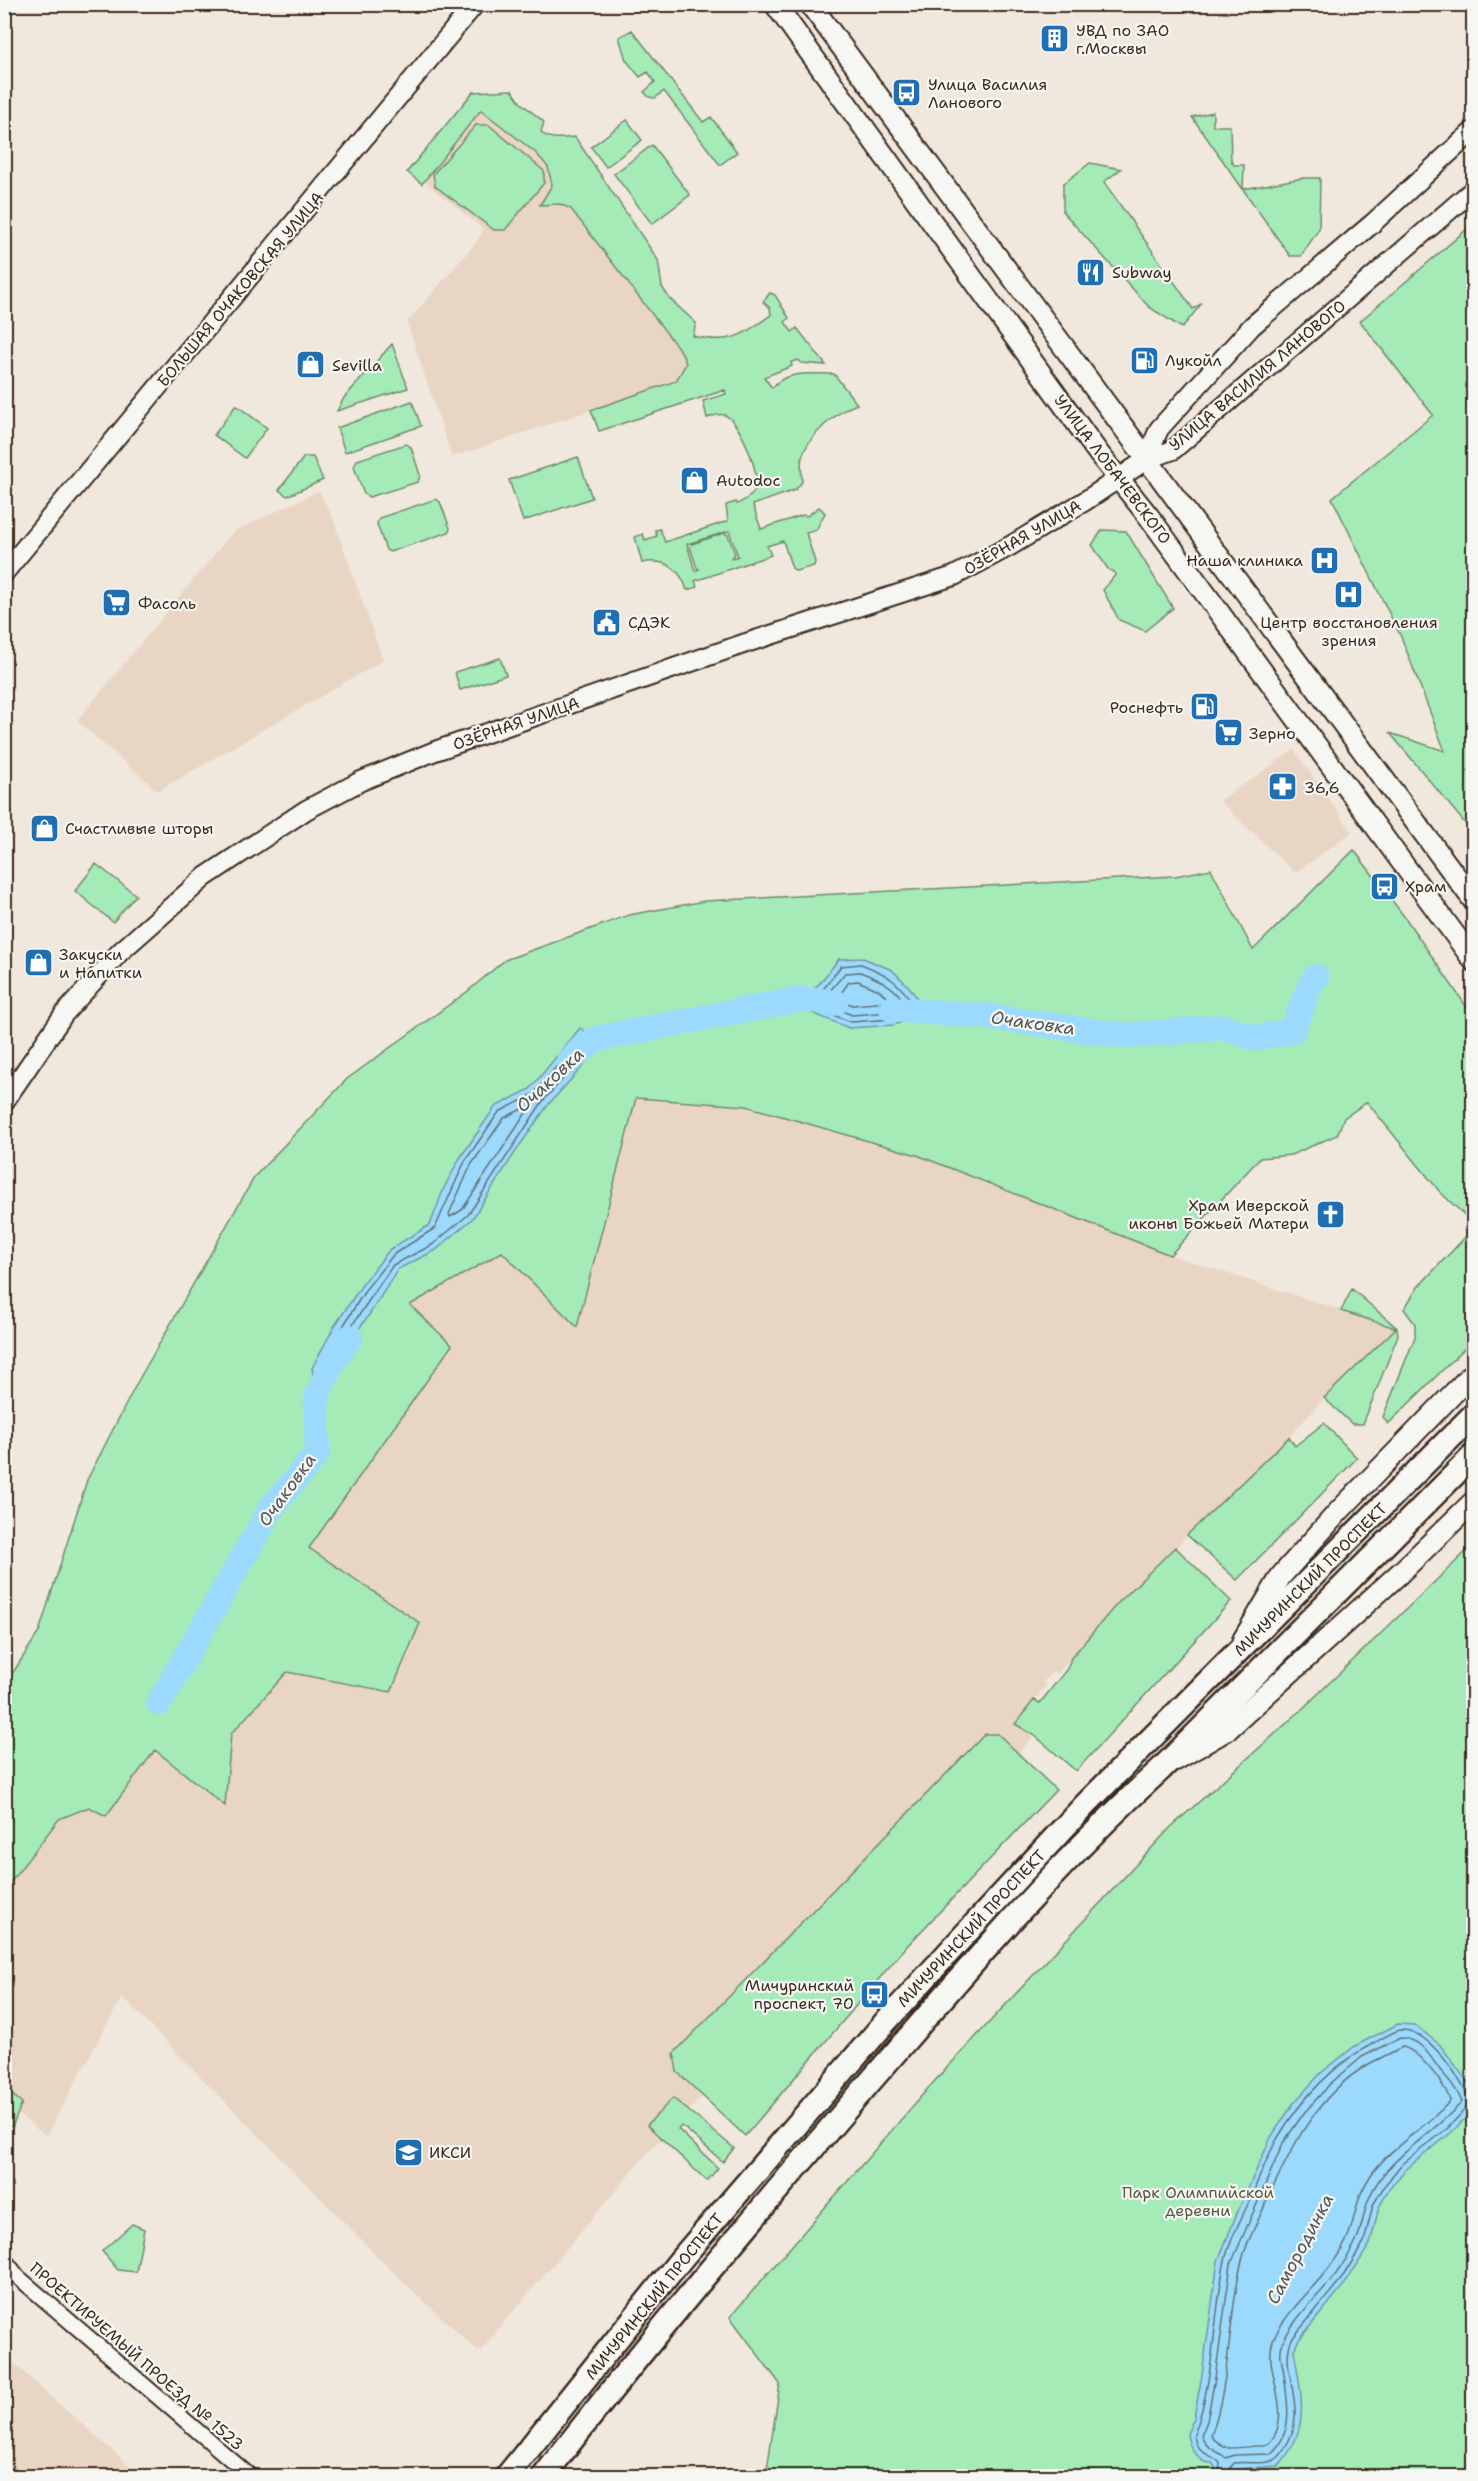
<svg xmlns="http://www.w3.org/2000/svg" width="1478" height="2481" viewBox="0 0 1478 2481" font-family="'Shantell Sans',sans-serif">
  <rect width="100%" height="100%" fill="#f0e7dd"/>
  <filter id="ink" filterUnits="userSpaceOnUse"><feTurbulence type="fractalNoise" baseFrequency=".0167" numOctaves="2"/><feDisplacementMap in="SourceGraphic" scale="12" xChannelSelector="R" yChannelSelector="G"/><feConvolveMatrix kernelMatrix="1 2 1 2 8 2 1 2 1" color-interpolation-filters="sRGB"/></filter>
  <g filter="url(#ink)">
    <path fill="#e9d5c4" d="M481,110L536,153L558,161L697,374L452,457L407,322L475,244L484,230L424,181Z
      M319,491L332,516L383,660L158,791L77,721L233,532Z
      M1294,750L1352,832L1295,873L1220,801Z
      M636,1098L746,1106L917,1155L1170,1255L1397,1328L1324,1398L1289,1437L1116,1605L1057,1674L1053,1671L1043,1682L1046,1685L1016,1723L1034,1735L821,1976L650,2150L479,2352L392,2271L122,1997L46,2136L5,2104V1880L59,1819L89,1807L107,1816L155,1750L225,1805L231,1734L287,1672L391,1691L420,1623L308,1549L452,1345L409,1305L502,1252L577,1327Z
      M4,2356H5L141,2476H5Z"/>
    <path fill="#a4ebb8" stroke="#708a6b" stroke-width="1.5" fill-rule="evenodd" d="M632,30L703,122L711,117L737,152L720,165L664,91L655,98L649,97L644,92L655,82L648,72L640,77L626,60L619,37Z
      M512,90L521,103L544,122L541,132C549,141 563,138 575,137L658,260L662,287L670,299L696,323L693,336C730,345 741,336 771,315L770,308L763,302L770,293L775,295L789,318L785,322L792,332L797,328L826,365L801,363L799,360L791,362L792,366L764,377L772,388C785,370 813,374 834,374L857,404C837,411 808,436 802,457C800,464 802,475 802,482L795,490L753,505L761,529L803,515L807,516L819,507L825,513L816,530L806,533L815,562L814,566L796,571L792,568L783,541L767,546L771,555L695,581L697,587L687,590C680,568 666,558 642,563L635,537L643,534L645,540L657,536L655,530L660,529L665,542L728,521L726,505L736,502L737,504C743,501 752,497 755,490C762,476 740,421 725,415C719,413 713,416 707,418L703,401L726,394L725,390L599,431L591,410L676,381L686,364L682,353L571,209L560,204L540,205L552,185L548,167L536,153L481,110L422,184L407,172L473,92ZM729,531L738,556L730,559L735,554L728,535L724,533L692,544L690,547L697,568L699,569L695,571L687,544Z
      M1213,112V126H1230L1231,160L1234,165H1244L1243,189L1303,178H1320L1319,229L1301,256H1290L1192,117Z
      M627,120L642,140L606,167L591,147Z
      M476,125H489L544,171V183L505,230H494L435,186L433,174Z
      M652,145L690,195L652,224L614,174Z
      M1090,163L1121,169L1104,182L1193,309L1202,303L1182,328L1149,307L1063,212V184Z
      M1473,224L1474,483L1470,486L1474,491L1473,833L1390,733L1445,751L1402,639L1332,498L1433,415L1360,321Z
      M392,344L408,388L337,411L344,398Z
      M412,401L421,426L345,452L337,428Z
      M236,405L267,428L245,458L214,435Z
      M406,444L411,447L420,475L418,482L369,497L364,494L354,467L357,460Z
      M304,457H313L323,480L287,496L279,490Z
      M578,457L592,498L523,521L509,480Z
      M436,499L440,502L450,528L449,532L390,552L386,550L377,524L379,518Z
      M1102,530L1126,531L1173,608L1145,631L1119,620L1103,590L1116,574L1108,569L1092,545Z
      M500,658L506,675L460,690L455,672Z
      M1354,850L1406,919L1473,1016V1223L1440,1192L1367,1102L1344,1118L1337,1135L1291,1155L1260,1158L1170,1255L917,1155L746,1106L636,1098L577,1327L502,1252L410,1305L452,1345L309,1548L420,1623L391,1692L287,1672L231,1734L225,1806L155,1750L106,1816L89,1807L59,1819L5,1889V1685L39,1632L87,1480L138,1381L255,1176L347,1079L468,991L505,960L629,915L705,901L1175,876L1211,869L1253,950ZM839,959L849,1028L802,999L820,983Z
      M96,864L136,895L113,922L75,891Z
      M1473,1229V1340L1388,1424L1383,1417L1415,1337V1324L1404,1309L1418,1287Z
      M1352,1289L1397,1328L1398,1335L1363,1424H1352L1324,1398L1396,1328L1341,1311Z
      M1324,1423L1357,1458L1237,1580L1187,1535L1289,1437L1295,1446Z
      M1473,1545V2476H766L780,2384L730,2317L931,2085L1171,1827L1297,1714Z
      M1175,1547L1231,1601L1076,1771L1034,1735L1015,1724L1034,1700L1040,1703L1067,1669L1071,1658L1116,1605Z
      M985,1734H998L1056,1790L907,1946L745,2136L677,2072L674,2053Z
      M4,2088L22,2103L12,2127L5,2122Z
      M673,2098L734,2148L723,2162L682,2126L678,2129L718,2168L707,2181L647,2125Z
      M132,2224L144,2229L136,2272L118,2270L102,2251Z"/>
    <path fill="#9cdafd" stroke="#7594a4" stroke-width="1.5" d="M863,958L892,970L910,988L927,1013L894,1025L849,1028L812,1013L802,999L820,983L839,959Z
      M580,1028L595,1039L594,1054L548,1105L520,1145L472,1219L436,1250L398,1269L369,1315L331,1366L317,1396L312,1368L334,1327L362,1285L390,1249L430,1225L444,1188L460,1158L495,1107L530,1089Z
      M1398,2024L1415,2025L1440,2045L1470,2085L1473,2098V2110L1452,2132L1404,2171L1390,2188L1379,2207L1370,2244L1347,2281L1298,2341L1294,2350C1301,2394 1312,2430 1278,2466L1237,2469L1234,2476H1213L1215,2467L1212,2463L1204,2462L1194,2452L1189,2443L1187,2434L1194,2418L1202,2375L1218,2261L1235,2218L1271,2137L1293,2104L1320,2074L1355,2046Z"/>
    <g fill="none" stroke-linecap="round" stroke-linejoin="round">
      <path stroke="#627077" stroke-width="1.5" d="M861,964C890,975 898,982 916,1007L915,1011L893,1019L851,1022L815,1008L811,999L825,987L841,966Z
        M860,972C876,978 902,988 904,1007L891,1012L852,1015L823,1003V999L845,973Z
        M858,981L879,990L889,999L888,1002L853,1005L839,1000V996L849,982Z
        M583,1038L588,1043L587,1052L543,1101L468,1215L432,1245L393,1265L336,1349H332L331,1346L366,1289L394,1254L435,1228L465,1161L499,1112L534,1094L579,1039Z
        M522,1109H525L526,1113L462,1210L450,1217L449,1214L471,1165L504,1118Z
        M1400,2038C1421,2038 1429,2055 1440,2070C1449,2080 1457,2089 1462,2102C1437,2130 1402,2149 1379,2180C1363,2203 1366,2216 1357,2239C1352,2250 1343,2264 1336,2274C1319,2296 1294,2317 1283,2342C1279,2351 1281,2359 1283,2368C1287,2397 1296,2433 1270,2454L1235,2455L1226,2458C1217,2450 1206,2449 1201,2436L1207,2421L1215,2378L1231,2264L1283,2143L1304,2113L1330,2084L1362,2057Z
        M1402,2047C1417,2048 1447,2087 1450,2101C1426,2128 1392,2145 1371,2175C1356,2197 1357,2212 1349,2234C1345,2246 1335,2260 1328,2269C1310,2292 1283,2315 1273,2341C1262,2370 1296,2414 1269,2443C1266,2446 1235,2448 1229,2448C1224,2447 1214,2440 1211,2436C1230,2383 1228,2323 1240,2269C1244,2247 1256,2225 1265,2205C1289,2152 1316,2094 1369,2064C1380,2058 1391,2053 1402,2047Z
        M1219,2476L1220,2463C1210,2452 1196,2456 1194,2435C1214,2382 1213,2321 1224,2265C1228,2244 1240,2221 1249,2202C1258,2181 1266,2159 1277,2139C1300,2100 1335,2062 1376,2042C1383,2038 1393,2031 1401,2030C1426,2028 1457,2073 1466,2093L1474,2096
        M1229,2476L1231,2467L1234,2463C1247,2461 1260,2465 1272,2461C1278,2459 1282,2454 1285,2448C1311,2406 1277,2371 1292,2339L1342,2278L1364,2242L1373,2205L1385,2185L1400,2166L1448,2128L1467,2107L1474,2106"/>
      <path stroke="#9cdafd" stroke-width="26" d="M892,1009L982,1016L1128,1036L1223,1027L1255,1038L1292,1031L1311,983L1316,977
        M569,1061L595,1039L802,999L835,1003
        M159,1703L272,1507L317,1454V1396L332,1364L350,1337"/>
      <defs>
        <path id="minor" d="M4,2259L18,2277L250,2476"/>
        <path id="tertiary" d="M1146,460L1159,429L1252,326L1373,223L1474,130
          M4,573L475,4
          M4,1102L64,1014L120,952L205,877L306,810L361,781L435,751L746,643L954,576L1010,546L1085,501L1146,460L1173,450L1474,189"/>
        <path id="secondary" d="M775,4L1099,454L1150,518L1474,961
          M810,4L1474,901
          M1243,1640L1281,1576L1339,1511L1474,1372
          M1176,1760L1227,1730L1401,1572L1474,1501"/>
        <path id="primary" d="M507,2476L682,2258L888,2019L957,1943L1085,1805L1474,1414
          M544,2476C650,2339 762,2207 875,2076C966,1971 1057,1863 1161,1769L1474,1455"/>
      </defs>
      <use href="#minor" stroke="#3b2a1e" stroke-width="18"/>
      <use href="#tertiary" stroke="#3b2a1e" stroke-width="22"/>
      <use href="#secondary" stroke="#3b2a1e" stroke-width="24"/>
      <use href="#primary" stroke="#3b2a1e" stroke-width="27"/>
      <use href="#minor" stroke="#f6f6f2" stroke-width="14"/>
      <use href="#tertiary" stroke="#f6f6f2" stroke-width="18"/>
      <use href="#secondary" stroke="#f6f6f2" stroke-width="20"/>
      <use href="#primary" stroke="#f6f6f2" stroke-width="22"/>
    </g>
  </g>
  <defs>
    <symbol id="building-square" viewBox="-11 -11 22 22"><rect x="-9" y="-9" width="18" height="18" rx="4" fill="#1f6fb2" stroke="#f6f6f2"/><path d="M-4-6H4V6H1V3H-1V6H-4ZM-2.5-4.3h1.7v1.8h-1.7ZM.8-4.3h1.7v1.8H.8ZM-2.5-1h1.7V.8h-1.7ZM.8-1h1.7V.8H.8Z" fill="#fff"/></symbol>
    <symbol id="bus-square" viewBox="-11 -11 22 22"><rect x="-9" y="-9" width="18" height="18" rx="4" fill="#1f6fb2" stroke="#f6f6f2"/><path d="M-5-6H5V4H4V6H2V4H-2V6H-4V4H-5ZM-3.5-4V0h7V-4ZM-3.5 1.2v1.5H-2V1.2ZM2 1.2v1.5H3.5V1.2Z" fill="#fff"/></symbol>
    <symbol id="restaurant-square" viewBox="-11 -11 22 22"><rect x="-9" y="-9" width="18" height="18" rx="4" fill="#1f6fb2" stroke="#f6f6f2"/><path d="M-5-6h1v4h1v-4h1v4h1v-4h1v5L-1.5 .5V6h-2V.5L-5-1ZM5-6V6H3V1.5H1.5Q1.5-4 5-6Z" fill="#fff"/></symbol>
    <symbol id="fuel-square" viewBox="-11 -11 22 22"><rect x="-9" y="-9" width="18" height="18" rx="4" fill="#1f6fb2" stroke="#f6f6f2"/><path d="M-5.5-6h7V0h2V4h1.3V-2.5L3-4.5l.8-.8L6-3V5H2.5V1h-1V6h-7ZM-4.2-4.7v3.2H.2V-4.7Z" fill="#fff"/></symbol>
    <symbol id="shop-square" viewBox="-11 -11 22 22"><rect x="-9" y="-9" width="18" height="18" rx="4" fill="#1f6fb2" stroke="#f6f6f2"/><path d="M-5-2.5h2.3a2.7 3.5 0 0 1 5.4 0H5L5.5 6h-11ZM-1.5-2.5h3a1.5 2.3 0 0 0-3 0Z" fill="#fff"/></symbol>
    <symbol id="hospital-square" viewBox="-11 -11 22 22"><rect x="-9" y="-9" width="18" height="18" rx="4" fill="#1f6fb2" stroke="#f6f6f2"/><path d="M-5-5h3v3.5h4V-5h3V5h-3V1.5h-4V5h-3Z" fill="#fff"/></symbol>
    <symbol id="supermarket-square" viewBox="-11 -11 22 22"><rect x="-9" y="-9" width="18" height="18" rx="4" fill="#1f6fb2" stroke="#f6f6f2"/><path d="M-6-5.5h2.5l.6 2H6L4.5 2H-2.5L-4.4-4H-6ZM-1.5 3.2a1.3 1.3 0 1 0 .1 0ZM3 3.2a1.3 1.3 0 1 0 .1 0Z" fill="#fff"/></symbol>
    <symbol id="civic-square" viewBox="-11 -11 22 22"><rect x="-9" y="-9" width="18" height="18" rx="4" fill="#1f6fb2" stroke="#f6f6f2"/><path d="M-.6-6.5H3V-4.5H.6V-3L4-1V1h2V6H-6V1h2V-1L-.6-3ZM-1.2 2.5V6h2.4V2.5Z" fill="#fff"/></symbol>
    <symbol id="pharmacy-square" viewBox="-11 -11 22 22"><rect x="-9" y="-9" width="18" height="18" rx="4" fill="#1f6fb2" stroke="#f6f6f2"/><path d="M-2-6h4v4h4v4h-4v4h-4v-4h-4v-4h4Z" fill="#fff"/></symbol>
    <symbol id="church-square" viewBox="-11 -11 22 22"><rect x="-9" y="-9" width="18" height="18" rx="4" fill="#1f6fb2" stroke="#f6f6f2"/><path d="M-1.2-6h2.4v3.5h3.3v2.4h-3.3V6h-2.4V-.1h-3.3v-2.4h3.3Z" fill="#fff"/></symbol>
    <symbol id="university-square" viewBox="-11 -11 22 22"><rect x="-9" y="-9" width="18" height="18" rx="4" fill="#1f6fb2" stroke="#f6f6f2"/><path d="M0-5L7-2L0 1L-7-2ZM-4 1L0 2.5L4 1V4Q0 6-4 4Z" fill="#fff"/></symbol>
  </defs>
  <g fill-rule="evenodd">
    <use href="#building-square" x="1038" y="22" width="33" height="33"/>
    <use href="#bus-square" x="890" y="76" width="33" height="33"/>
    <use href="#restaurant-square" x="1074" y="256" width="33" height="33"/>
    <use href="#fuel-square" x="1128" y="344" width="33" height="33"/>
    <use href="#shop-square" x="294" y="348" width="33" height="33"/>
    <use href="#shop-square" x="678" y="464" width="33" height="33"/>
    <use href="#hospital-square" x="1308" y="544" width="33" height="33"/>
    <use href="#hospital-square" x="1332" y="578" width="33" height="33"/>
    <use href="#supermarket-square" x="100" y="586" width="33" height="33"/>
    <use href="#civic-square" x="590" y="606" width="33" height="33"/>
    <use href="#fuel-square" x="1188" y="690" width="33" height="33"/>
    <use href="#supermarket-square" x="1212" y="716" width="33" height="33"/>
    <use href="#pharmacy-square" x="1266" y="770" width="33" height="33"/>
    <use href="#shop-square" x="28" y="812" width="33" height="33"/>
    <use href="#bus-square" x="1368" y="870" width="33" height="33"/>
    <use href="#shop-square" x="22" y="946" width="33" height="33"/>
    <use href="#church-square" x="1314" y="1198" width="33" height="33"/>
    <use href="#bus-square" x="858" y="1978" width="33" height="33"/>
    <use href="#university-square" x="392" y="2136" width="33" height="33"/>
  </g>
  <g text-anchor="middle" stroke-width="4.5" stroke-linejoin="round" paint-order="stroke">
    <g font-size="16" fill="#3b2a1e" stroke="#f6f6f2" text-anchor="start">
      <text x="1076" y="36">УВД по ЗАО<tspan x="1076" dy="18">г.Москвы</tspan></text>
      <text x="928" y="90">Улица Василия<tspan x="928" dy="18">Ланового</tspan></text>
      <text x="1112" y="278">Subway</text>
      <text x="1165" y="366">Лукойл</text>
      <text x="332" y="371">Sevilla</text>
      <text x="716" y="486">Autodoc</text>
      <text x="1303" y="566" text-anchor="end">Наша клиника</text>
      <text x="138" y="609">Фасоль</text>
      <text x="628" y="628">СДЭК</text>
      <text x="1349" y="628" text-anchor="middle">Центр восстановления<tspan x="1349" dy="18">зрения</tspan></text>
      <text x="1183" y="713" text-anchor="end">Роснефть</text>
      <text x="1249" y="739">Зерно</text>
      <text x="1304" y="793">36,6</text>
      <text x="65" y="834">Счастливые шторы</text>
      <text x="1405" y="892">Храм</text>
      <text x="59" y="960">Закуски<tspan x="59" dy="18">и Напитки</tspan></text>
      <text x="1309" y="1211" text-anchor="end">Храм Иверской<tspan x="1309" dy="18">иконы Божьей Матери</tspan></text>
      <text x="854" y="1991" text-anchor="end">Мичуринский<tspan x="854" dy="18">проспект, 70</tspan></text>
      <text x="429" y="2158">ИКСИ</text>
    </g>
    <g font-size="16" fill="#3b2a1e" stroke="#f6f6f2">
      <text transform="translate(240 289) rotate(-50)" y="6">БОЛЬШАЯ ОЧАКОВСКАЯ УЛИЦА</text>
      <text transform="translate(1257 375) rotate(-40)" y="6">УЛИЦА ВАСИЛИЯ ЛАНОВОГО</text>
      <text transform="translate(1113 469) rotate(53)" y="6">УЛИЦА ЛОБАЧЕВСКОГО</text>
      <text transform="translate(1022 537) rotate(-30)" y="6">ОЗЁРНАЯ УЛИЦА</text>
      <text transform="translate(516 723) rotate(-19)" y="6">ОЗЁРНАЯ УЛИЦА</text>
      <text transform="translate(1310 1579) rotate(-45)" y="6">МИЧУРИНСКИЙ ПРОСПЕКТ</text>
      <text transform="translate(971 1928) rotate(-47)" y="6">МИЧУРИНСКИЙ ПРОСПЕКТ</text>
      <text transform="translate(654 2296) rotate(-51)" y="6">МИЧУРИНСКИЙ ПРОСПЕКТ</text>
      <text transform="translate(137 2356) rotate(41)" y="6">ПРОЕКТИРУЕМЫЙ ПРОЕЗД № 1523</text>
    </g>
    <g font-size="16" fill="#555a44" stroke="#f6f6f2">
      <text x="1198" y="2198">Парк Олимпийской<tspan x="1198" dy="18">деревни</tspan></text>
    </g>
    <g font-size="18" font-style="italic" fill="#535656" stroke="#f6f6f2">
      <text transform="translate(1033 1023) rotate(8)" y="6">Очаковка</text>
      <text transform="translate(550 1080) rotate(-43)" y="6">Очаковка</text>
      <text transform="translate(287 1490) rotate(-54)" y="6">Очаковка</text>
      <text transform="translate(1300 2249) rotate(-62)" y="6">Самородинка</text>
    </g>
  </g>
  <rect width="1478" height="2481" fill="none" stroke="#f6f6f2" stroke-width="24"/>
  <rect x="12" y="12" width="1454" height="2457" fill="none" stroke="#3b2a1e" stroke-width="2" filter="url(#ink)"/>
</svg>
